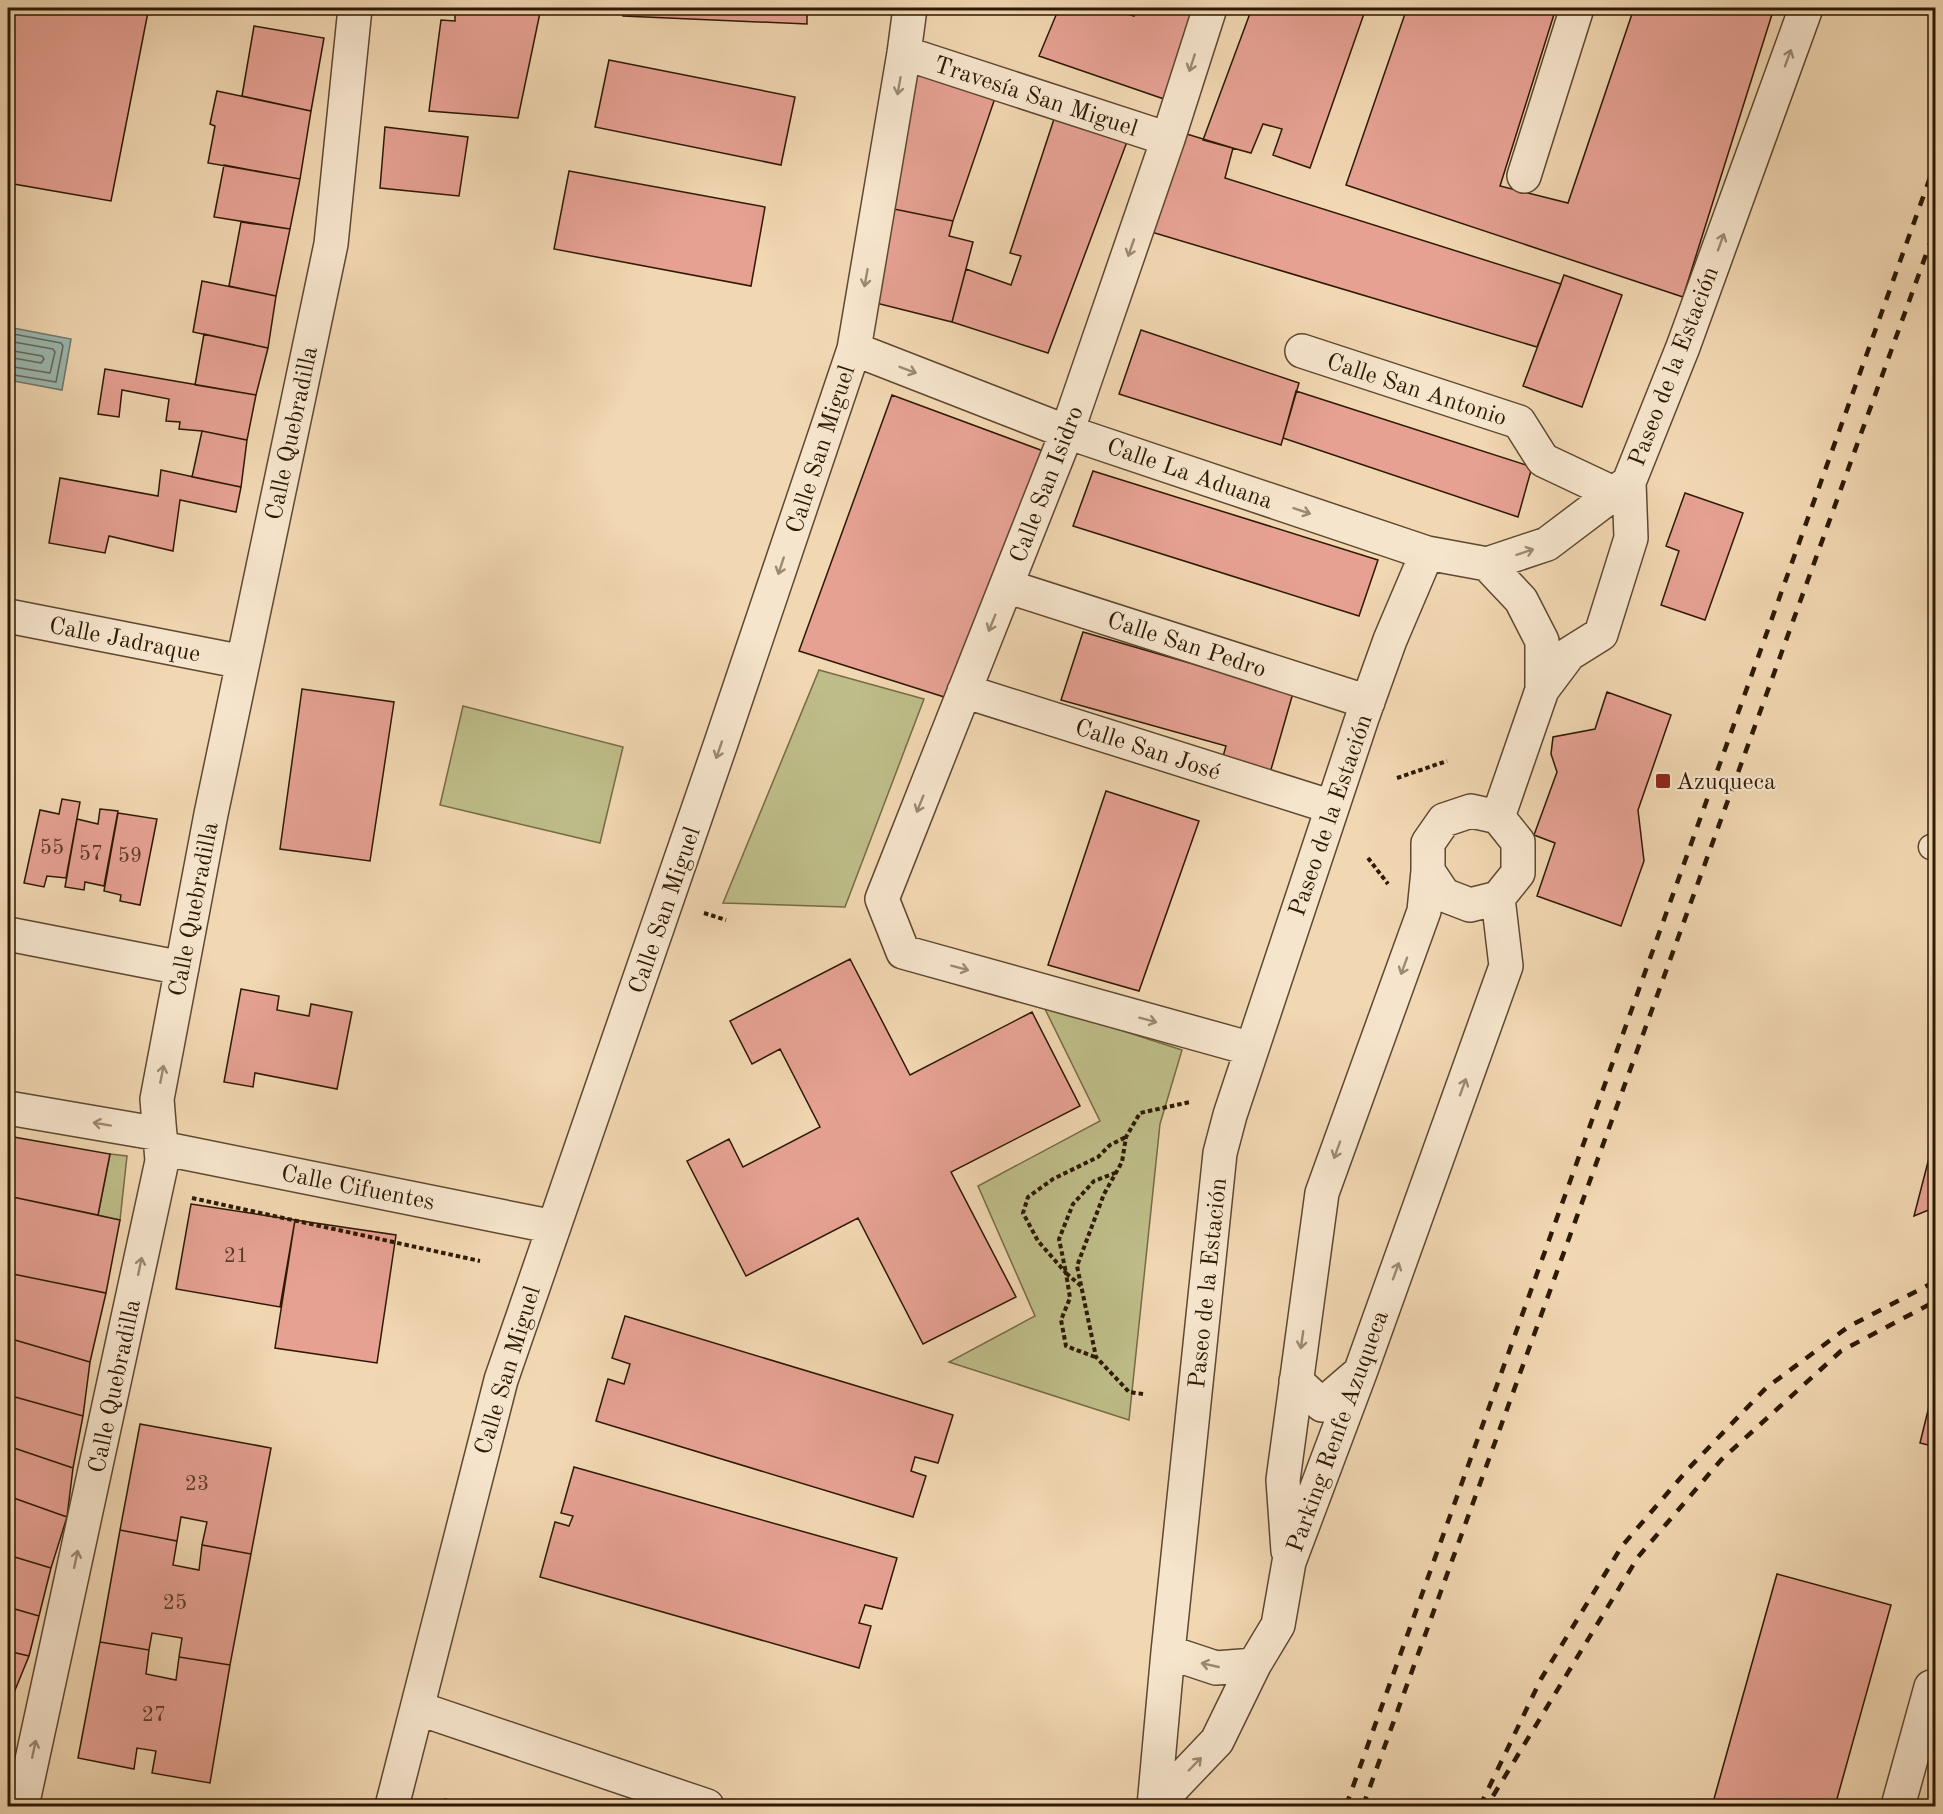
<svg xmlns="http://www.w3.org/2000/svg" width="1943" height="1814" viewBox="0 0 1943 1814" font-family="'Old Standard TT',serif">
  <rect width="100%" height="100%" fill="#f1d7b2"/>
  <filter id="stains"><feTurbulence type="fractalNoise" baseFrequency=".00333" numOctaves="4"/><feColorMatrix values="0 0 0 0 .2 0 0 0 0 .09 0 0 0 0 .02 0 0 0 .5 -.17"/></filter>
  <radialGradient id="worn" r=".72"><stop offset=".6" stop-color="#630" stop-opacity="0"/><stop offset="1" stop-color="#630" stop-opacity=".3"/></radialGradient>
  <path fill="#bebd89" stroke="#766b46" stroke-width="1.5" d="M819,670L924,699L845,907L723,903Z
    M463,706L623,747L600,843L440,805Z
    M1043,1005L1182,1050L1160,1124L1129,1420L949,1362L1035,1316L978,1186L1100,1121Z
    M110,1154L127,1156L120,1220L98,1215Z"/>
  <path fill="#9bb8b1" stroke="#6f786b" stroke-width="1.5" d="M8,327L71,339L62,390L8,380Z"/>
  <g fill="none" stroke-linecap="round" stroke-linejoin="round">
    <path stroke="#64685a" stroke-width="1.5" d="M8,333L61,343L63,346L56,382L8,374
      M8,341L53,349L55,352L50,373L8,366
      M8,350L42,356L44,359L41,363L8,357"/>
  </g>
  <path fill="#e6a193" stroke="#2d1903" stroke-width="1.5" d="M8,8H126L148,12L111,201L8,183Z
    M455,8H541L518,118L429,111L441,20L455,21Z
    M623,8H807V24L623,16Z
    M1059,8H1116L1115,10L1134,16L1137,8H1198L1164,99L1039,56Z
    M1252,8H1366L1310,168L1273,155L1282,129L1263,124L1251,153L1203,140Z
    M1407,8H1556L1500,186L1568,203L1634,8H1774L1683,297L1346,185Z
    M254,26L324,38L311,111L242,96Z
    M609,60L795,97L781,165L595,127Z
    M918,69L995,98L953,221L889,208Z
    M217,91L311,111L300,179L208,163L215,126L210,124Z
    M1055,116L1128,139L1048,353L952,322L966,269L1011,285L1021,256L1010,253Z
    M385,127L468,137L459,196L380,188Z
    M1180,132L1233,148L1225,178L1561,284L1537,347L1148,231Z
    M224,165L300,179L290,229L214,217Z
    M569,171L765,207L751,286L554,249Z
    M889,208L953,221L949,236L973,242L952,322L872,302Z
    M241,222L290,229L276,296L229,286Z
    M1564,275L1622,295L1582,407L1523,386Z
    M202,281L276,296L268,348L193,332Z
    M1141,330L1299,383L1281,445L1119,394Z
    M204,334L268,348L256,395L195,385Z
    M105,369L256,395L247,440L202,431L179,429L180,422L166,421L169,399L122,390L119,417L98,414Z
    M1296,391L1532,467L1518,517L1283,438Z
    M892,395L1046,452L960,702L799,651Z
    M202,431L247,440L241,487L192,477Z
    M161,470L241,487L236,512L180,500L173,551L109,536L105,553L49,543L60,478L158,496Z
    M1093,471L1378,560L1359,616L1073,526Z
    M1685,493L1743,513L1705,620L1661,605L1679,551L1666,546Z
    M1083,632L1293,693L1268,780L1220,767L1226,746L1061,700Z
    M302,689L394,702L370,861L280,849Z
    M1607,692L1671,715L1638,810L1644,861L1621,926L1537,896L1555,843L1534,835L1557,772L1551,754L1553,737L1595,729Z
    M1106,791L1199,821L1139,991L1048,965Z
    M62,799L80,802L66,878L47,876L44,887L24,883L40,810L59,814Z
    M100,809L118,811L104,886L85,882L84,890L65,887L77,819L98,824Z
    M118,813L157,819L140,905L120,901L121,895L104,891Z
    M850,959L910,1075L1032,1012L1080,1106L951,1172L1016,1297L923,1344L858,1218L746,1276L687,1161L729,1139L743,1167L820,1127L780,1049L752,1064L730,1021Z
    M241,989L279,996L277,1010L309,1016L311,1004L352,1012L337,1089L255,1073L253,1087L224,1082Z
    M1936,1131V1207L1914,1216Z
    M8,1136L110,1154L98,1215L8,1196Z
    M8,1196L120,1220L106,1293L8,1273Z
    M191,1204L295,1220L280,1307L176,1289Z
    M295,1220L396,1235L377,1363L275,1348Z
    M8,1273L106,1293L90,1362L8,1338Z
    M625,1316L953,1415L938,1463L915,1457L911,1471L926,1476L913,1517L596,1421L608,1379L624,1384L630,1364L612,1358Z
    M8,1338L90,1362L83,1416L8,1395Z
    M1936,1378V1447L1920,1443Z
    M8,1395L83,1416L73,1468L8,1446Z
    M140,1424L271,1448L251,1554L202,1545L207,1522L181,1517L177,1541L120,1530Z
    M8,1446L73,1468L67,1517L8,1496Z
    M574,1467L897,1558L882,1609L865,1605L859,1623L871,1626L859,1668L540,1577L555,1522L569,1526L573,1516L561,1513Z
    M8,1496L67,1517L51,1568L8,1555Z
    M120,1530L177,1541L173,1565L199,1570L202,1545L251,1554L230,1665L179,1657L182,1638L152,1633L149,1650L100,1642Z
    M8,1555L51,1568L39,1616L8,1607Z
    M1777,1574L1891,1605L1835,1806H1712Z
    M8,1607L39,1616L29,1656L8,1651Z
    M100,1642L149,1650L146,1674L176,1680L179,1657L230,1665L210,1783L152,1773L156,1751L137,1748L134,1769L78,1758Z
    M8,1651L29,1656L13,1695L8,1693Z
    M8,1693L13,1695L8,1719Z
    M445,1799L470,1806H443Z"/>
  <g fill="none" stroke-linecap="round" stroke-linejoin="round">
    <defs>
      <path id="lane" d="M1931,847L1936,848"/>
      <path id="street" d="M1210,8L1168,139L1067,432L882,899L903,952L1252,1049
        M904,53L1168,139
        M1524,176L1577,8
        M854,349L1067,432L1427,553L1487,564L1547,544L1629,482L1683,347L1806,8
        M1302,351L1519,422L1543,460L1613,493
        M1487,564L1521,600L1542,641V690L1498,817
        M1006,586L1368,702
        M8,616L243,662
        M1542,690L1569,654L1601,634L1631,538L1629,482
        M964,691L1332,807
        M1471,811L1498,817L1518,842V873L1498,898L1470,905L1444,895L1428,871V843L1444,820Z
        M8,934L182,968
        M8,1108L160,1134
        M161,1148L554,1227
        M1296,1381L1322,1405L1358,1374
        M1288,1551L1283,1480L1322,1193L1424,911L1428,871
        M1168,1652L1216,1668L1254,1665
        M417,1708L707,1806
        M22,1806L162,1161L157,1099L211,814L331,244L355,8
        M392,1806L501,1380L721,743L854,349L904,53L910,8
        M1154,1806L1168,1652L1220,1153L1230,1115L1362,718L1390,640L1427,553
        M1155,1806L1217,1741L1254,1665L1278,1625L1289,1562L1360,1373L1506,966L1498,898
        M1898,1806L1931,1687L1936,1688"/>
    </defs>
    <use href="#lane" stroke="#5e482f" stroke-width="27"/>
    <use href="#street" stroke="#5e482f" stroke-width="36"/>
    <path stroke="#2d1903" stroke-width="4" stroke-dasharray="4.5 3" stroke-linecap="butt" d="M1397,778L1447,761
      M1368,858L1388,884
      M704,913L726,920
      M192,1198L480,1261
      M1081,1286L1066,1273L1059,1239L1073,1204L1094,1181L1115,1173
      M1095,1357L1066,1346L1061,1320L1070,1298L1066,1273L1038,1241L1023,1213L1028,1197L1053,1179L1098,1157L1110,1145L1126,1137
      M1143,1394L1129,1392L1096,1357L1077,1266L1104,1194L1122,1162L1126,1137L1140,1113L1190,1102"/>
    <use href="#lane" stroke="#f6e5cd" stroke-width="24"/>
    <use href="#street" stroke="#f6e5cd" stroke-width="33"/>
    <path stroke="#2d1903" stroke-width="4.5" stroke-dasharray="10 10" stroke-linecap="butt" d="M1493,1796L1638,1557L1721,1460L1841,1351L1936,1301
      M1346,1806L1936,161
      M1363,1806L1936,227
      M1480,1806L1541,1679L1622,1546L1689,1468L1766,1388L1848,1327L1936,1281"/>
  </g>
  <defs><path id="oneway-shaft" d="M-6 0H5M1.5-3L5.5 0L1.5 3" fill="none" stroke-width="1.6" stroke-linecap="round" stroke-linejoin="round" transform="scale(1.5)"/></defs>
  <g stroke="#9c8972">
    <use href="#oneway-shaft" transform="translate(1788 58) rotate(-70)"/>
    <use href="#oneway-shaft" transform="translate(1192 63) rotate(108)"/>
    <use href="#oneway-shaft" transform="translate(899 86) rotate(100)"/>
    <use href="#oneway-shaft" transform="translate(1721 242) rotate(-70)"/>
    <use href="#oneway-shaft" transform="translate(1131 248) rotate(109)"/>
    <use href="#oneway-shaft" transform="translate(866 278) rotate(100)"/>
    <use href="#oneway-shaft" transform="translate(908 370) rotate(21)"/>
    <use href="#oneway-shaft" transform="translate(1302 511) rotate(19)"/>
    <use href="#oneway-shaft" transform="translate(1525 552) rotate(-18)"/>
    <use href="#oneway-shaft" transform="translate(781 566) rotate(108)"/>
    <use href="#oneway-shaft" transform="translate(992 623) rotate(112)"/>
    <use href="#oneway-shaft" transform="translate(719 750) rotate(109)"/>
    <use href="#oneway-shaft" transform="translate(920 804) rotate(112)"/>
    <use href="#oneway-shaft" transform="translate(1404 966) rotate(110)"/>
    <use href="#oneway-shaft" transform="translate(960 968) rotate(15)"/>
    <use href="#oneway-shaft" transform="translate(1148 1020) rotate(15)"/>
    <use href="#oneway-shaft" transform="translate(162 1074) rotate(-79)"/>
    <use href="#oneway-shaft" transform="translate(1463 1087) rotate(-70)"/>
    <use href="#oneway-shaft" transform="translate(102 1124) rotate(-170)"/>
    <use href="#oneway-shaft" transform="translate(1337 1150) rotate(110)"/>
    <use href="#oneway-shaft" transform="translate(140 1266) rotate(-78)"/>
    <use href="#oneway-shaft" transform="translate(1396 1271) rotate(-70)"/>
    <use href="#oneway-shaft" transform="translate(1302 1340) rotate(98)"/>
    <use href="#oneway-shaft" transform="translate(76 1559) rotate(-78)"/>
    <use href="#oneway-shaft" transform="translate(1210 1665) rotate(-167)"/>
    <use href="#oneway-shaft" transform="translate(34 1749) rotate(-78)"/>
    <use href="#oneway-shaft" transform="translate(1195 1764) rotate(-46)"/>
  </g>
  <rect fill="#8f2418" stroke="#f6e5cd" stroke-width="2" x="1655" y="773" width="16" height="16" rx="3"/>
  <g text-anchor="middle" stroke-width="4.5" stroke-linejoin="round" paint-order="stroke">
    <g font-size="21" fill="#5b3b27">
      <text x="52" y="854">55</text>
      <text x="91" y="860">57</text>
      <text x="130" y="862">59</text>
      <text x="236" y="1262">21</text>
      <text x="197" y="1490">23</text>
      <text x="175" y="1609">25</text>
      <text x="154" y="1721">27</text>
    </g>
    <g font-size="24" fill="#2d1903" stroke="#f6e5cd">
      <text transform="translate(1036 96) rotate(18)" y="8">Travesía San Miguel</text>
      <text transform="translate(1673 366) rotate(-69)" y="8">Paseo de la Estación</text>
      <text transform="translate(1417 389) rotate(18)" y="8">Calle San Antonio</text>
      <text transform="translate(291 433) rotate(-78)" y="8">Calle Quebradilla</text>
      <text transform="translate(820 449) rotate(-72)" y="8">Calle San Miguel</text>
      <text transform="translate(1190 473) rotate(19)" y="8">Calle La Aduana</text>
      <text transform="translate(1046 484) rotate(-69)" y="8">Calle San Isidro</text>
      <text transform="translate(125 639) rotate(11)" y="8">Calle Jadraque</text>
      <text transform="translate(1187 644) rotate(18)" y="8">Calle San Pedro</text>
      <text transform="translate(1148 749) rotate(18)" y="8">Calle San José</text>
      <text transform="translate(1330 815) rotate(-71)" y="8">Paseo de la Estación</text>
      <text transform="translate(193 909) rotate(-79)" y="8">Calle Quebradilla</text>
      <text transform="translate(664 910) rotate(-71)" y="8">Calle San Miguel</text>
      <text transform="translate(358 1187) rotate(11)" y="8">Calle Cifuentes</text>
      <text transform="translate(1207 1283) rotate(-84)" y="8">Paseo de la Estación</text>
      <text transform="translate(507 1370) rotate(-73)" y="8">Calle San Miguel</text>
      <text transform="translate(114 1386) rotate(-78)" y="8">Calle Quebradilla</text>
      <text transform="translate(1337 1431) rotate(-70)" y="8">Parking Renfe Azuqueca</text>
    </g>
    <g font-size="24" fill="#2d1903" stroke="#f6e5cd" text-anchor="start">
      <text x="1676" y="789">Azuqueca</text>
    </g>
  </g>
  <rect width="1943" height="1814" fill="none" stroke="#f1d7b2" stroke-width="30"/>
  <rect x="9" y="9" width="1925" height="1796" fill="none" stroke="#2d1903" stroke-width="3"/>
  <rect x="15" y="15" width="1913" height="1784" fill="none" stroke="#2d1903" stroke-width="1.5"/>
  <rect width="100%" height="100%" filter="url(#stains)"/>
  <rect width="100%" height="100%" fill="url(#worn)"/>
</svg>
